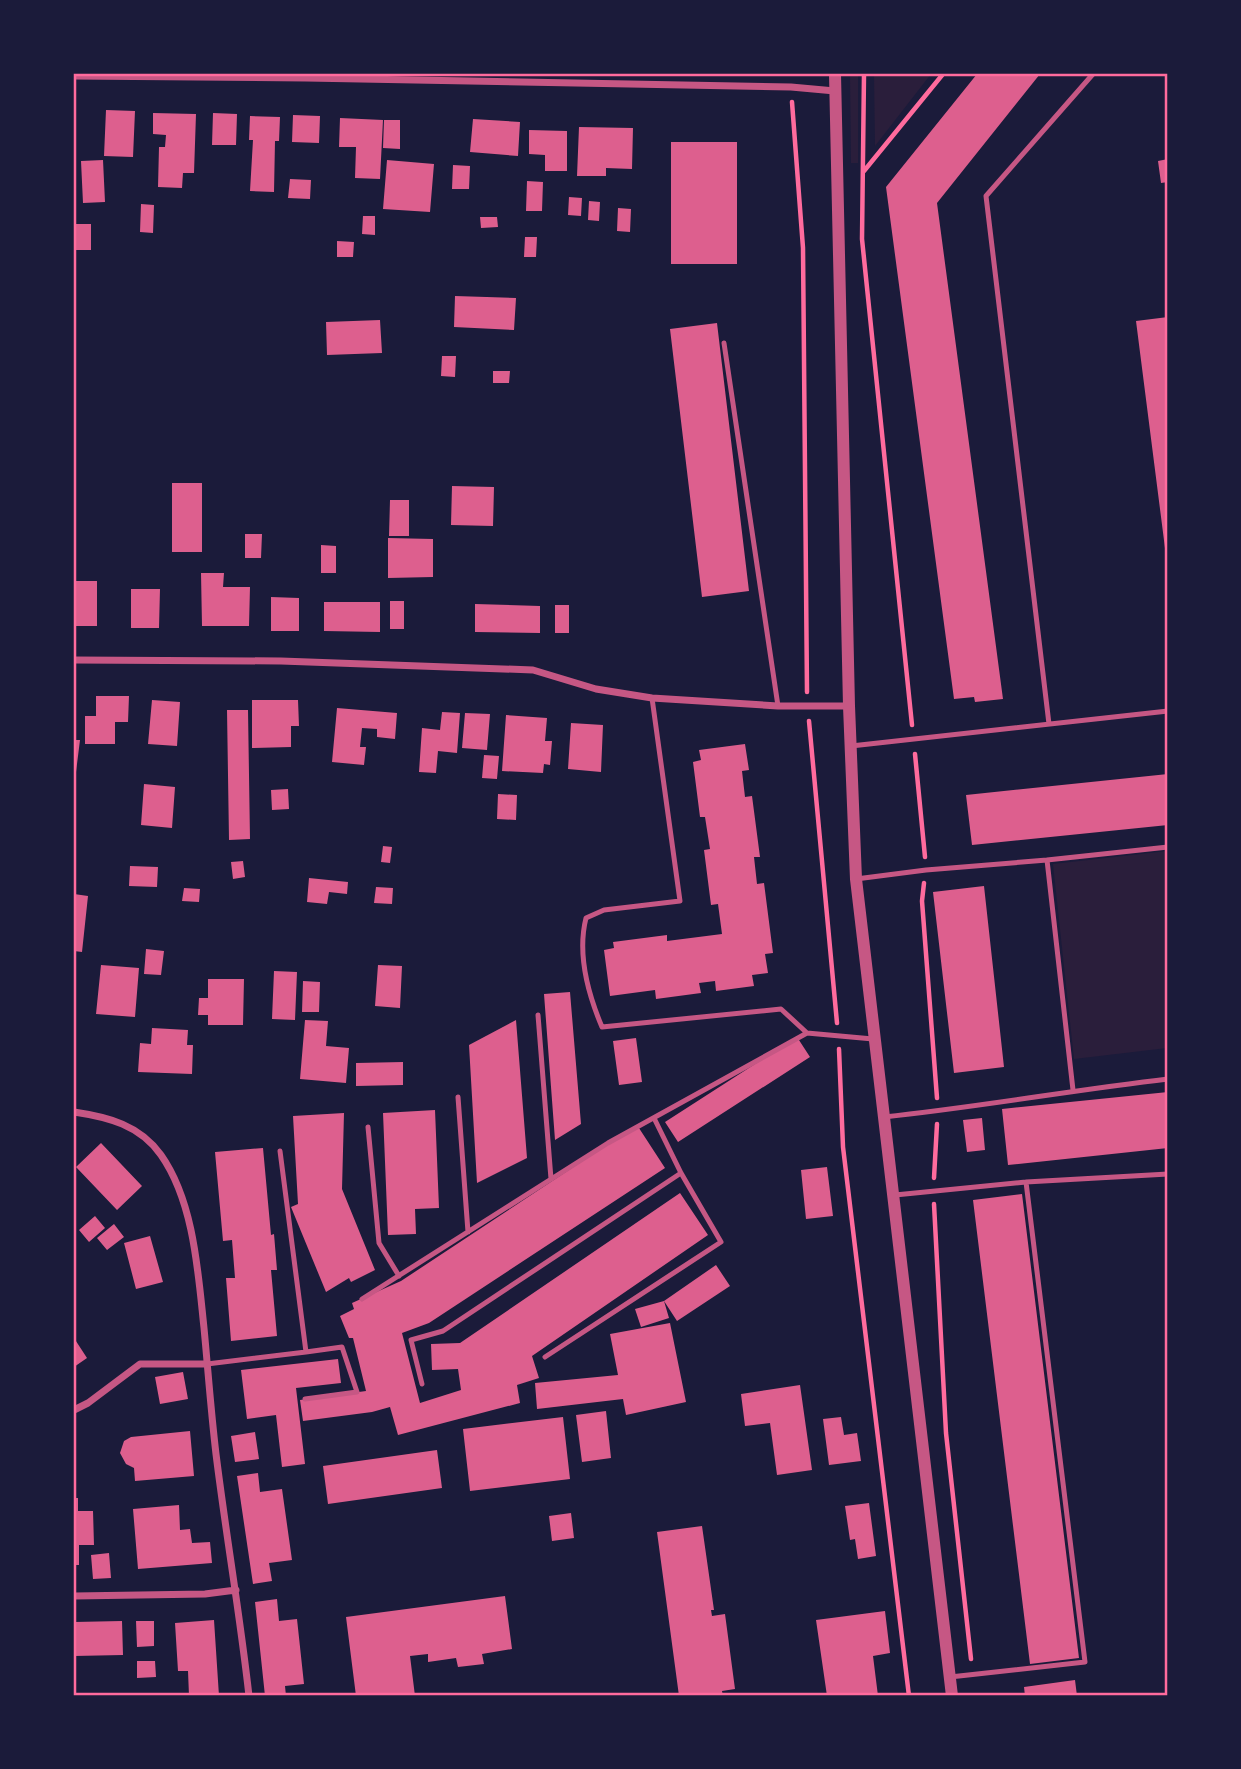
<svg xmlns="http://www.w3.org/2000/svg" width="1241" height="1769" viewBox="0 0 1241 1769" font-family="'Roboto Condensed',sans-serif">
  <rect width="100%" height="100%" fill="#1b1b3a"/>
  <path fill="#2a1e3b" d="M850,74H858V163H851Z
    M874,74H931L875,146Z
    M1167,851V1048L1074,1059L1053,864Z"/>
  <path fill="#dd5f8e" d="M977,74H1040L937,203L1003,699L975,702L974,697L954,699L886,187Z
    M106,110L135,111L133,157L104,156Z
    M153,113L196,114L194,173H183L182,188L158,187L159,147H165L166,135L153,134Z
    M213,113L237,114L236,145H212Z
    M293,115L320,116L319,143L292,142Z
    M250,116L280,117L279,141H275L274,192L250,191L253,140H249Z
    M340,118L383,120L380,179L355,178L356,147H339Z
    M473,119L520,122L518,156L470,152Z
    M384,120H400V149L383,148Z
    M579,127L633,128L632,169L606,168V176H577Z
    M529,130L567,131V171H545V155L529,154Z
    M671,142H737V264H671Z
    M1168,159V182L1161,183L1158,161Z
    M103,160L105,202L83,203L81,161Z
    M387,160L434,164L430,212L383,209Z
    M453,165L470,166L469,189H452Z
    M290,179L311,180L310,199L288,198Z
    M527,181L543,182L542,211H526Z
    M569,197L582,198L581,216L568,215Z
    M589,201L600,202L599,221L588,220Z
    M141,204L154,205L153,233L140,232Z
    M618,208L631,209L630,232L617,231Z
    M363,216H375V235L362,234Z
    M480,217H497L498,227L481,228Z
    M76,224H91V250H76Z
    M525,237H537L536,257H524Z
    M337,241L354,242L353,257H337Z
    M455,296L516,298L514,330L454,327Z
    M1168,317V556H1166L1136,321Z
    M380,320L382,353L327,355L326,322Z
    M717,323L749,591L702,597L670,329Z
    M442,356H456L455,377L441,376Z
    M493,371H510L509,383H493Z
    M74,481H76V549H74Z
    M172,483H202V552H172Z
    M452,486L494,487L493,526L451,525Z
    M390,500H409V536H389Z
    M245,534H262L261,558H245Z
    M388,538L433,539V577L388,578Z
    M321,545L336,546V573H321Z
    M201,573H224L223,587H250L249,626H202Z
    M74,581H97V626H74Z
    M131,589H160L159,628H131Z
    M271,597L299,598V631H271Z
    M390,601H404V629H390Z
    M324,602H380V632L324,631Z
    M475,604L540,606V633L475,632Z
    M555,605H569V633H555Z
    M96,696H129L128,722H115V744H85V716H96Z
    M152,700L180,702L177,746L148,744Z
    M252,700H298L299,726H291V747L252,748Z
    M337,708L397,713L395,739L377,737V729L362,728L360,747H366L364,765L332,762Z
    M227,710H248L250,839L229,840Z
    M442,712L460,713L457,753L438,751L436,773L419,772L422,728L440,730Z
    M465,713L490,714L487,750L462,748Z
    M506,715L547,718L545,741H552L550,765L544,764L543,773L502,771Z
    M571,723L603,725L601,772L568,769Z
    M74,740H80L75,780H74Z
    M745,744L749,770L742,771L745,797L752,796L760,857H754L757,884L764,883L773,953L765,954L768,973L752,975L754,986L716,991L715,981L699,983L701,993L656,999L655,990L610,996L604,950L614,948L613,942L667,935V941L722,934L718,904L711,905L704,850L710,849L705,817H700L693,762L701,760L699,750Z
    M484,755L499,756L497,779L482,778Z
    M1168,774V825L972,845L966,795Z
    M144,784L175,787L172,828L141,825Z
    M288,789L289,809L272,810L271,790Z
    M498,794L517,795L516,820L497,819Z
    M383,846L392,847L390,863L381,862Z
    M243,861L245,877L233,879L231,862Z
    M130,866L158,867L157,887L129,886Z
    M309,878L348,882L347,894L329,892L327,904L307,902Z
    M984,886L1004,1067L954,1073L933,892Z
    M376,887L393,888L392,904L374,903Z
    M184,888L200,889L199,902L182,901Z
    M74,894L88,896L82,952L74,951Z
    M146,949L164,951L161,975L144,974Z
    M101,965L139,968L135,1017L96,1014Z
    M378,965L402,966L400,1008L375,1006Z
    M274,971L297,972L295,1020L272,1019Z
    M208,979H244L243,1025H208V1015H198L199,998H208Z
    M303,981L320,982L319,1012H302Z
    M570,992L581,1124L555,1140L544,994Z
    M305,1020L328,1021L326,1046L349,1048L346,1083L300,1079Z
    M516,1020L527,1158L477,1183L469,1045Z
    M152,1028L188,1030L187,1045H193L192,1074L138,1072L140,1043L151,1044Z
    M797,1037L810,1057L678,1142L665,1122Z
    M636,1038L642,1082L619,1085L613,1041Z
    M403,1062V1085L356,1086V1063Z
    M1168,1092V1148L1008,1165L1002,1109Z
    M435,1110L439,1208L415,1209L416,1234L388,1235L383,1113Z
    M344,1113L342,1189L375,1270L351,1282L349,1278L326,1292L291,1207L298,1204L293,1116Z
    M982,1118L985,1150L967,1152L963,1120Z
    M637,1125L665,1168L429,1323L402,1333L420,1403L461,1390L458,1369L432,1370L431,1344L460,1343L680,1193L708,1235L532,1356L539,1378L517,1385L520,1403L398,1435L390,1407L372,1412L303,1421L300,1400L366,1391L353,1338H349L340,1316L354,1309L352,1303L401,1281Z
    M101,1143L142,1186L117,1210L76,1167Z
    M263,1148L271,1235L274,1234L277,1270H271L277,1336L231,1341L226,1278H235L232,1240L223,1241L215,1152Z
    M827,1167L833,1216L806,1219L801,1170Z
    M1022,1194L1079,1658L1030,1664L973,1200Z
    M95,1216L105,1228L89,1242L79,1230Z
    M114,1224L124,1237L107,1250L97,1238Z
    M150,1236L163,1282L136,1289L124,1243Z
    M716,1265L730,1286L677,1321L664,1301L669,1318L641,1327L635,1309L664,1301Z
    M670,1323L686,1402L626,1415L623,1399L537,1409L535,1383L618,1375L610,1334Z
    M74,1338L87,1358L74,1367Z
    M338,1359L341,1383L296,1388L305,1464L282,1467L276,1415L247,1419L241,1370Z
    M183,1372L188,1399L160,1404L155,1377Z
    M800,1385L812,1470L777,1475L770,1423L745,1426L741,1394Z
    M606,1411L611,1458L582,1462L576,1415Z
    M563,1417L570,1479L470,1491L463,1429Z
    M841,1417L844,1435L857,1433L861,1461L829,1465L823,1419Z
    M190,1431L194,1476L135,1481L134,1468L126,1464L120,1453L124,1441L131,1437Z
    M255,1432L259,1459L235,1462L231,1436Z
    M437,1450L442,1488L328,1504L323,1466Z
    M258,1473L260,1492L282,1489L292,1560L269,1563L272,1581L253,1584L237,1476Z
    M74,1498H78V1511H93L94,1545H79V1565H74Z
    M869,1503L876,1556L858,1559L855,1539L850,1540L845,1506Z
    M179,1505L180,1530L190,1529L192,1543L210,1542L212,1563L138,1569L133,1509Z
    M571,1513L574,1538L552,1541L549,1516Z
    M702,1526L714,1610H711L712,1616L725,1614L735,1689L722,1691L723,1696H679L657,1532Z
    M109,1553L111,1578L93,1579L91,1555Z
    M505,1596L512,1649L482,1654L484,1664L458,1667L456,1658L428,1662V1654L410,1656L415,1696H356L346,1617Z
    M277,1599L279,1621L297,1619L304,1684L285,1686L286,1696H265L255,1602Z
    M885,1611L890,1653L873,1656L878,1696H827L816,1620Z
    M214,1620L219,1696H189L188,1671H178L175,1623Z
    M122,1621L123,1655L74,1656V1622Z
    M136,1621H154V1646L137,1647Z
    M137,1661H155L156,1677L137,1678Z
    M1075,1680L1077,1696H1025L1024,1687Z"/>
  <g fill="none" stroke-linecap="round" stroke-linejoin="round">
    <path stroke="#ff6b9d" stroke-width="4.5" d="M864,74L862,239L912,725
      M792,102L803,248L807,692
      M864,171L943,74
      M809,721L837,1023
      M915,754L925,857
      M924,883L922,901L937,1098
      M839,1049L843,1147L909,1696
      M934,1178L937,1124
      M934,1204L946,1433L971,1659"/>
    <path stroke="#c65784" stroke-width="5" d="M724,343L778,706
      M652,698L680,901L604,910L586,918C577,954 588,994 602,1027L781,1009L807,1033
      M1049,724L986,196L1093,74
      M851,746L1168,711
      M1047,860L1168,847
      M856,879L926,870L1047,860L1073,1090
      M538,1015L551,1179
      M458,1097L468,1232
      M884,1117C979,1107 1073,1090 1168,1079
      M368,1127L379,1243L399,1276
      M895,1195L1026,1182L1168,1174
      M362,1299L608,1143L807,1033L873,1039
      M545,1357L721,1242L681,1173L654,1118
      M207,1364L306,1352L280,1151
      M422,1384L411,1340L443,1331L681,1173
      M305,1399L357,1392L342,1347L306,1352
      M950,1677L1085,1662L1026,1182"/>
    <path stroke="#c65784" stroke-width="7" d="M74,76L306,78L791,87L835,91
      M74,660L281,661L533,670L596,689L652,698L778,706H849
      M74,1112C108,1117 140,1125 161,1155C194,1202 198,1272 204,1328C208,1370 211,1412 216,1454C226,1535 240,1615 249,1696
      M74,1410L88,1403L140,1364H207
      M74,1596L205,1594L236,1590"/>
    <path stroke="#c65784" stroke-width="12" d="M835,74L849,706L856,879L952,1696"/>
  </g>
  <rect width="1241" height="1769" fill="none" stroke="#1b1b3a" stroke-width="150"/>
  <rect x="75" y="75" width="1091" height="1619" fill="none" stroke="#ff6b9d" stroke-width="2.5"/>
</svg>
